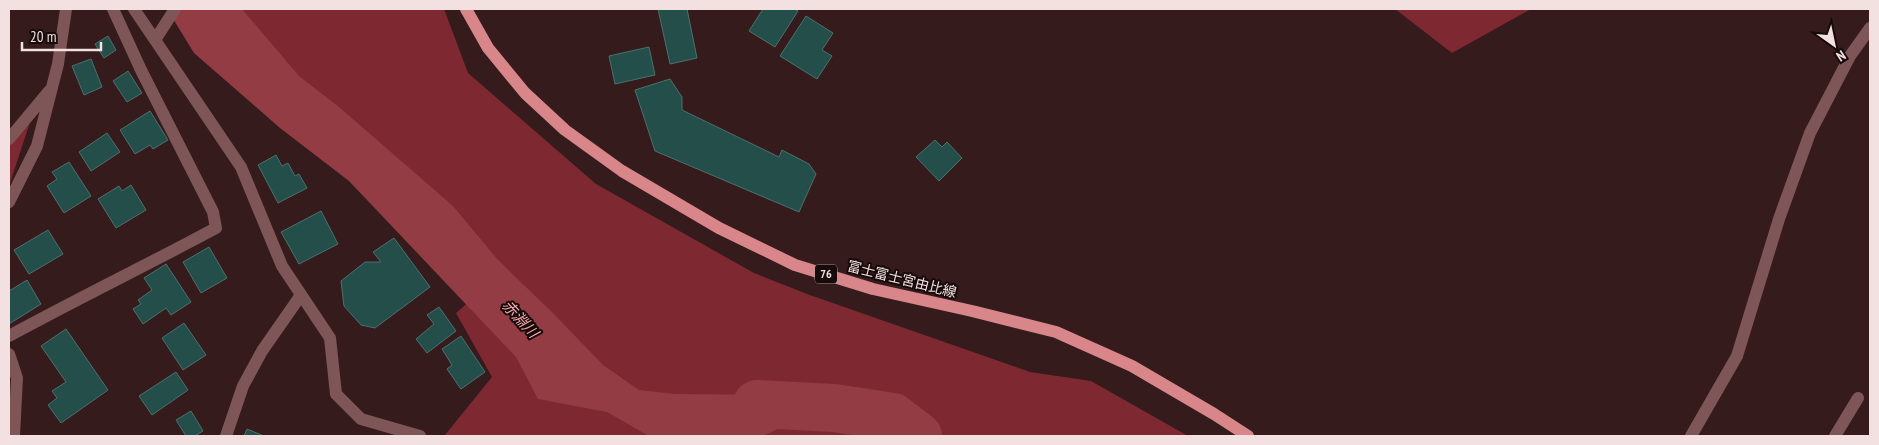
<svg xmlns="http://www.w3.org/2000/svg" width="1879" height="445" viewBox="0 0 1879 445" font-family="'PT Sans Narrow','Noto Sans JP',sans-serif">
  <rect width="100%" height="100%" fill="#361b1c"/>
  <path fill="#7e2832" d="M209,9H444L468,73L596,184L754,273L807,294L1030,372L1091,381L1188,436H448L445,435L492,377L456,313L499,276L365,146L324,162L189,39Z
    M1395,9H1531L1452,53Z
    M35,107L9,186V140Z"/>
  <path fill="#933c43" d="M167,9H242L299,76L339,107L453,206L498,260L552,312L603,365L639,390L675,394L805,395L823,407L763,436H649L607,412L538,399L516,357L349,181L280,128L194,53Z"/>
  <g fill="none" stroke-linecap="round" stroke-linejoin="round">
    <path stroke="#933c43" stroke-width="48" d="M757,404L834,408L893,417L918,436"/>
  </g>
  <path fill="#244e4a" stroke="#4b716d" d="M658,9H687L697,58L670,64Z
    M763,9H794L798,11L775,47L749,31Z
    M806,16L833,33L822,50L832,56L817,79L780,56Z
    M108,36L116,50L104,58L95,44Z
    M649,47L655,75L615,84L609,56Z
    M91,59L102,87L84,95L72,66Z
    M128,71L142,93L127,102L113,81Z
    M670,79L682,97V110L779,157L782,150L809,164L816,174L799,212L655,151L635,90Z
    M150,111L168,140L153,149L150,145L135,154L120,130Z
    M107,133L120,152L91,171L79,152Z
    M935,140L942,147L947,142L962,158L939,181L916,157Z
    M276,155L282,166L288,163L295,176L299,174L307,188L278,203L258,165Z
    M69,162L91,196L64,213L47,186L57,179L52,172Z
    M131,185L146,210L116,228L98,199L119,186L122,191Z
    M321,211L338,244L299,264L281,232Z
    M48,230L63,254L29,274L14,250Z
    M394,238L430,287L375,328L361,325L344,306L341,281L365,262H381L373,252Z
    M209,247L227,278L201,293L183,262Z
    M166,264L191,302L171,315L166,308L143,324L133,309L141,304L138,300L152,290L144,278Z
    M27,280L41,304L9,324V291Z
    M439,307L456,331L427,353L416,339L434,324L427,315Z
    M184,323L206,355L183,370L162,338Z
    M66,329L108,390L61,423L48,405L57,398L52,391L66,382L41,346Z
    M461,336L485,372L461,389L447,369L452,365L442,349Z
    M176,372L188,390L152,415L139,396Z
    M191,411L203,431L195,436H186L176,420Z
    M247,429L264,436H244Z"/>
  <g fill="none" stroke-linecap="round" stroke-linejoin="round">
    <path stroke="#7e5657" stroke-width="12" d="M134,9L241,167L282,266L330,338L336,394L361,419L420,436
      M155,40L175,9
      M9,139L49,91
      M9,202L37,146L58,64L66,9
      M9,336C77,299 147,265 216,228L213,212L141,70L113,9
      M9,354L17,378L14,436
      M226,436L243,386L262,351L301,295
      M1691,436L1737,356L1779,219L1810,133L1850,56L1870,28
      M1835,436L1858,398"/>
    <path stroke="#d88689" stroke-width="12" d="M466,9L488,48L525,93L565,130L622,171L719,228L795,265L873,289L972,311L1056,332L1132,366L1214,414L1248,436"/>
  </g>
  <g text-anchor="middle" stroke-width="4" stroke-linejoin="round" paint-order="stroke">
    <rect fill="#160a0a" stroke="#b1a0a0" stroke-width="1" x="815" y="264.5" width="22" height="19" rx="4"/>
    <g font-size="12" font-weight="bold" fill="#f3e0e0">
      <text x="826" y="278">76</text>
    </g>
    <g font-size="14" fill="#f3e0e0" stroke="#160a0a">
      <text transform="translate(902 279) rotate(14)" y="5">富士富士宮由比線</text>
    </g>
    <g font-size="15" font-style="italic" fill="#f5aaab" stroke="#160a0a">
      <text transform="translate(520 319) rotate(47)" y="5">赤淵川</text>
    </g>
  </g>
  <rect width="1879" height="445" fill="none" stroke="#f3e0e0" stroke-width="20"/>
  <g transform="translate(1834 45) rotate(147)" stroke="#160a0a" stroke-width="4" paint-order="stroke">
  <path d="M0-4L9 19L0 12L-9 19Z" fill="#f3e0e0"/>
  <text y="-8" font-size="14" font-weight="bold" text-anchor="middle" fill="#f3e0e0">N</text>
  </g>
  <path d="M22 42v8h79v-8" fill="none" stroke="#f3e0e0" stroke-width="2.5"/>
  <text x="30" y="42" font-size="15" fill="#f3e0e0" stroke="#160a0a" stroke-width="4" paint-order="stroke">20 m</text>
</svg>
